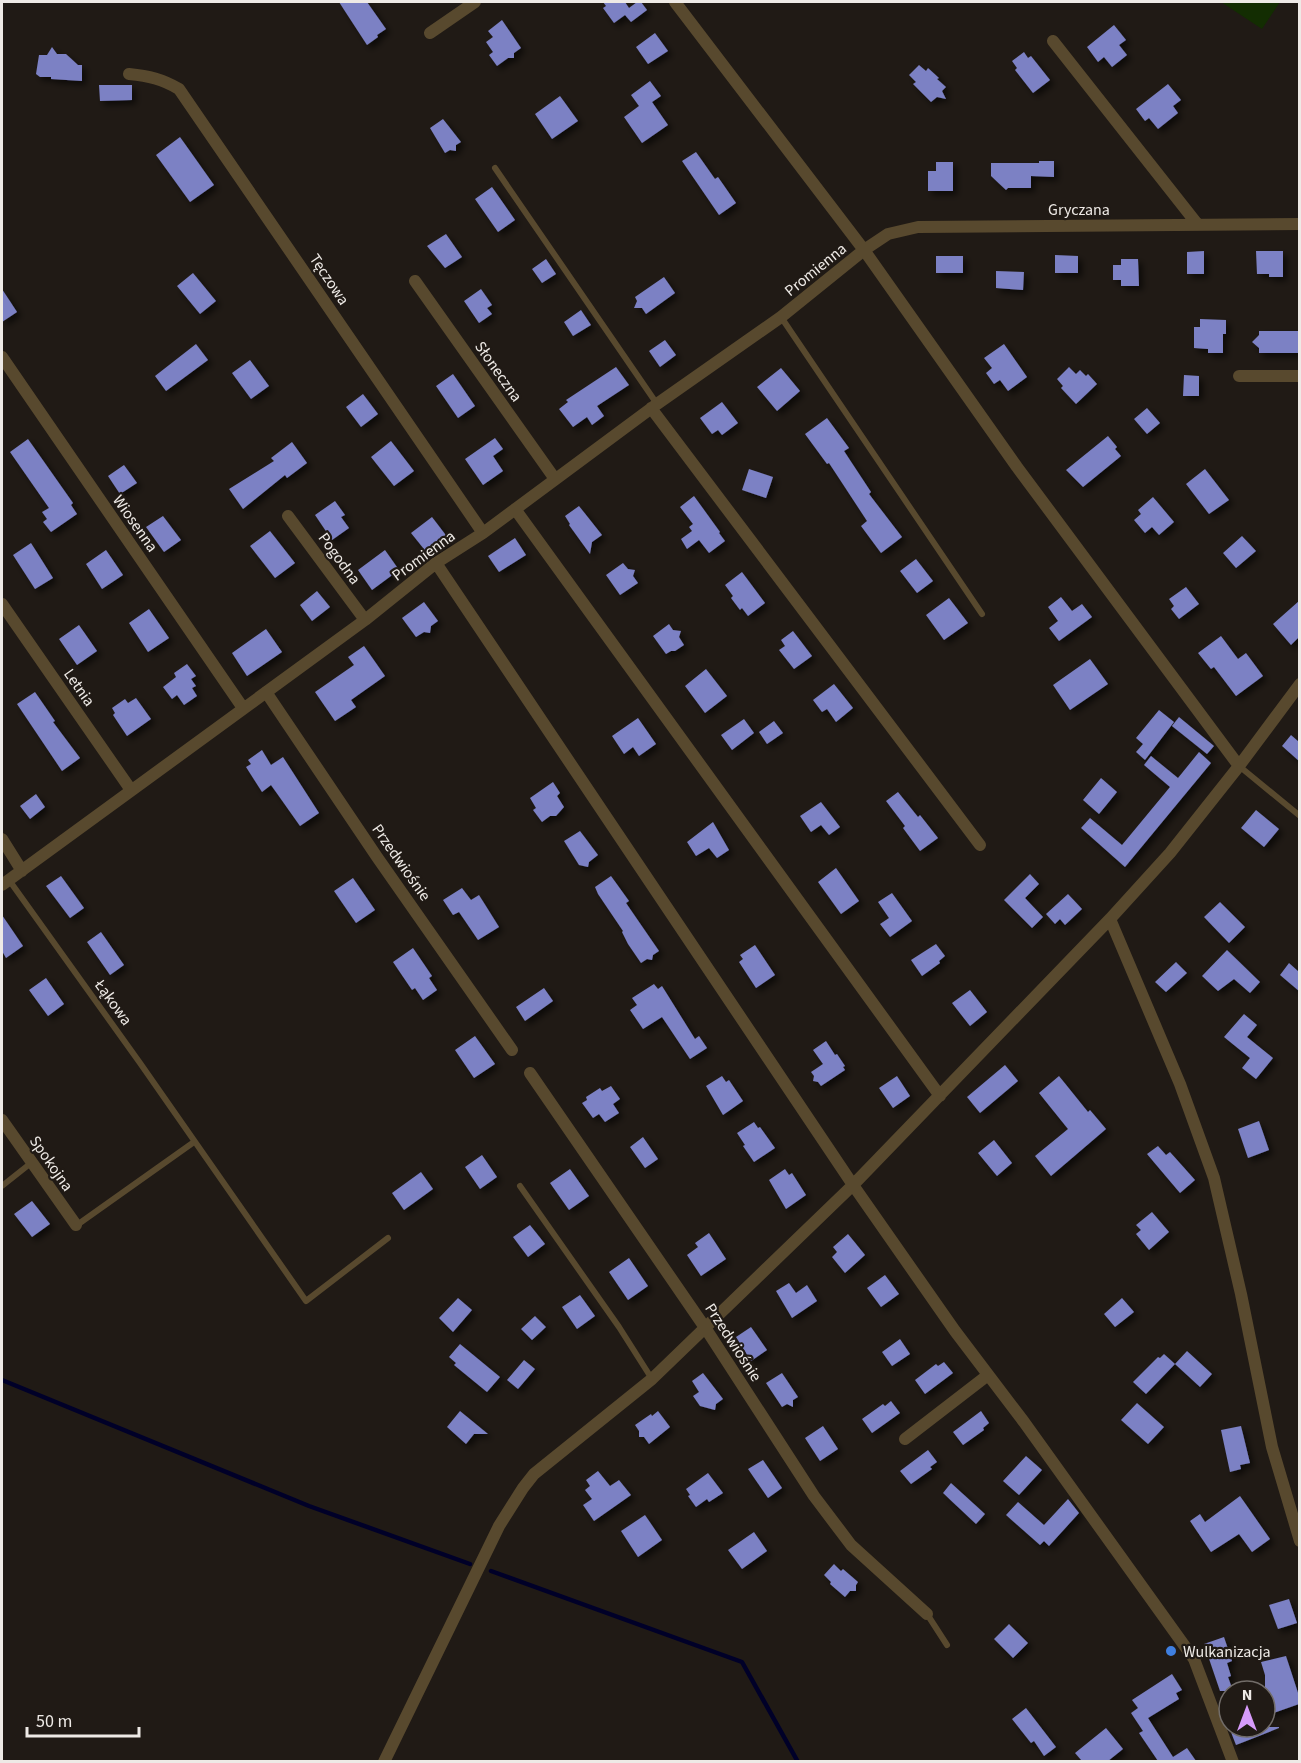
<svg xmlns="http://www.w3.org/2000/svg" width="1301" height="1763" viewBox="0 0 1301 1763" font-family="'Source Sans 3',sans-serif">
  <defs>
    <filter id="shadow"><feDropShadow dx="4" dy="4" stdDeviation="3" flood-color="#0009"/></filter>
  </defs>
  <rect width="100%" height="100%" fill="#201a15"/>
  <path fill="#132d02" d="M1221,2H1280L1262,29Z"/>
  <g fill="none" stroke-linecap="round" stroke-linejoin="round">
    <path stroke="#000028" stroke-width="4.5" d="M2,1380L309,1506L470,1564
      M491,1571L742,1662L798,1762"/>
  </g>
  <path fill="#7c81c4" filter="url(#shadow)" d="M339,2H367L386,29L377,35L378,37L367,45Z
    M603,2H625L629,8L637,2H641L647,10L631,22L625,15L614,23L603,8L606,6Z
    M502,20L521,48L514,53V58H508L497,66L489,55L493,52L486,42L493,37L488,31Z
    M1114,25L1126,40L1119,45L1127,55L1112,67L1104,57L1098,62L1087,47Z
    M655,33L668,51L648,64L636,47Z
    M52,47L57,54H66L78,65H82V81L51,79V77H40L36,74L39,55H47Z
    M1024,52L1028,58L1031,56L1050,80L1033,93L1015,70L1017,68L1012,61Z
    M919,65L926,71L928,68L939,78L937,79L946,87L942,91L946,99L937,97L931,102L913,84L916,82L909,75Z
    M650,81L661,96L652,102L668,125L642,143L624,117L639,106L631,95Z
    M1168,84L1181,100L1173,106L1178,113L1158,129L1149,118L1145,121L1136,109Z
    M99,85H132V100L100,101Z
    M560,96L578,121L552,139L535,114Z
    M443,119L461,142L456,145V151L450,150L445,153L430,128Z
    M180,137L214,185L190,202L156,155Z
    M696,152L715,179L718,177L736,203L719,215L682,161Z
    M1039,161H1054V177L1031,176V188H1008L1006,190L991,176V163H1039Z
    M936,162H953V191H928V171H936Z
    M492,187L515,220L498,232L475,199Z
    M446,234L462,257L445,268L427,246Z
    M1204,251V274H1187V252Z
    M1256,251H1283V277H1269V274H1257Z
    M1055,255L1078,256V273H1055Z
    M936,256H963V273H936Z
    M546,259L556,274L542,283L532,269Z
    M1121,259H1138L1139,286H1121V280H1113V265H1121Z
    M996,271L1024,272L1023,290L996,288Z
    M193,273L216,301L200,314L177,286Z
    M664,277L675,293L646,314L642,308H634L637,301L635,297Z
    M2,289L17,312L2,322Z
    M481,289L492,305L487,308L492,314L479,323L464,301Z
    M581,310L591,325L573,336L564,322Z
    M1200,319L1226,320V334H1223V353H1208V349L1194,348V327H1200Z
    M1259,331H1299V353H1259V348L1252,342L1259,335Z
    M665,340L676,355L660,367L649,351Z
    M196,344L208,360L166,391L155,376Z
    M1004,344L1027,377L1008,391L1000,380L994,384L986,373L992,368L984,358Z
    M250,360L269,386L251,399L232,373Z
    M616,367L629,385L597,406L604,416L592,425L587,417L573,427L559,409L568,402L566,400Z
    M1069,367L1076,374L1080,370L1086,376L1088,374L1097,384L1076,404L1061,388L1063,386L1057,379Z
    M781,368L800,391L777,411L757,387Z
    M453,374L475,406L458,418L436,386Z
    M1184,375L1199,376V396H1183Z
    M363,394L378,414L361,427L346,407Z
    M722,402L738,423L722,435L718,430L712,434L700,418Z
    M1147,408L1160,423L1147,434L1134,419Z
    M827,418L849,448L844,451L871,492L869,494L902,537L881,553L861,526L867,521L829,463L827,464L805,434Z
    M1108,436L1117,447L1115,449L1121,456L1083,487L1066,470Z
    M495,438L503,449L493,456L503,471L483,485L465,459Z
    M28,439L73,503L71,505L77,514L51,532L43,522L47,519L42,512L49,508L10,452Z
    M391,441L414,471L394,486L371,457Z
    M292,442L307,463L287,478L285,475L243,509L229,489L274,461L271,458Z
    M124,465L137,483L120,494L108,476Z
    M749,469L773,477L766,498L742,490Z
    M1205,469L1229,500L1209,514L1186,484Z
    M694,496L720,532L719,533L725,541L709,553L699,540L687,549L681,539L692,531L689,527L693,524L680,507Z
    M1153,497L1174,522L1159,535L1152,527L1145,533L1134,520L1141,514L1138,510Z
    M335,501L345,515L341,517L349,528L332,540L315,515Z
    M579,506L602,535L592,542L590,554L569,525L570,524L565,516Z
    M163,516L181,540L164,552L146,527Z
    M432,517L448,538L428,554L411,533Z
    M270,531L295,563L275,578L250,546Z
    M1242,536L1256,551L1236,568L1223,553Z
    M515,538L526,555L499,572L488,556Z
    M31,543L53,578L35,589L13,555Z
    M106,550L123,575L102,589L86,564Z
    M385,550L399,570L372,590L358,570Z
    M916,559L933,581L917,593L900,571Z
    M623,563L628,569L635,570L633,576L638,583L620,595L606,575Z
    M742,572L765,603L748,616L742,608L740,610L731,598L733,596L725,585Z
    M1186,587L1199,604L1179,619L1171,609L1174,606L1169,599Z
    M317,591L330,607L312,621L300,605Z
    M1061,597L1072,611L1082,604L1092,617L1059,641L1049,628L1058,621L1048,607Z
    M949,598L968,623L944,640L926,615Z
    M1299,601V637L1291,645L1273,624Z
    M424,602L438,621L431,626L430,633L424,632L416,637L402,618Z
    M149,609L169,638L148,652L129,623Z
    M669,624L673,630L681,631L679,637L684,645L675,651H671L666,654L653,636Z
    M79,625L97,651L77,665L59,639Z
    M266,629L282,652L247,676L232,653Z
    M793,631L812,656L794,669L779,650L785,646L781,640Z
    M1221,636L1238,659L1246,653L1263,676L1236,696L1214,667L1211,669L1198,653Z
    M364,646L385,676L351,700L356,707L335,721L315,692L354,665L348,657Z
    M1090,659L1108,684L1070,710L1053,685Z
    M187,664L196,676L191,679L196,686L192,688L197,696L184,705L177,695L172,699L163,687L176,677L174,673Z
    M706,669L727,696L705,713L685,686Z
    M834,684L853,708L836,722L827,709L822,712L813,700Z
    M35,692L55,721L53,722L80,758L62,771L17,704Z
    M136,698L151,719L127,736L113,715L115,713L112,708L125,699L128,703Z
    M1159,710L1174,722L1145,760L1136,752L1143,744L1136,738Z
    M1179,717L1214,746L1207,754L1172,726Z
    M638,718L656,744L639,756L633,747L624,754L612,736Z
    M744,719L754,733L732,750L721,735Z
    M774,721L783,733L767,744L759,732Z
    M1291,735L1299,742V761L1282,746Z
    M262,750L271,765L283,757L319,813L300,826L271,785L262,792L246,767L251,764L248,760Z
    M1199,752L1211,763L1125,867L1081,828L1090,818L1122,845L1170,787L1144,765L1151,756L1178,778Z
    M1101,778L1117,792L1099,814L1083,800Z
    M553,782L560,793L557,796L564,807L556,816H550L542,822L533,810L536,808L530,798Z
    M898,792L918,817L920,815L938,838L920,851L903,828L905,826L886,801Z
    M36,794L45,807L30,819L20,806Z
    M821,802L840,827L829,835L821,825L811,832L800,816Z
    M1256,810L1279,829L1264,847L1241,828Z
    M713,822L729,850L717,858L709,848L696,856L687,842Z
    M580,831L598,855L589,862L588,867L579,865L564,841Z
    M836,868L859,901L841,914L818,882Z
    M1030,874L1039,884L1025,898L1043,917L1032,928L1004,900Z
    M61,876L84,908L70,918L46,886Z
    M611,876L629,901L626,903L659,951L653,955L652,960L647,959L641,963L628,944L622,932L623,931L598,894L595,887Z
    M353,878L375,910L356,923L334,891Z
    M462,888L471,900L479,895L499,927L478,940L459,912L453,915L443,900Z
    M892,893L912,921L890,937L880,924L889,918L878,902Z
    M1068,894L1082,909L1065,925L1060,919L1055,924L1046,914Z
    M1220,902L1245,927L1229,943L1204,917Z
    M2,915L23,946L6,958L2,951Z
    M101,932L124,965L110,975L87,942Z
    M936,944L945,956L939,961L940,963L922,976L911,960Z
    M755,945L775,975L756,988L739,962L743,959L740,955Z
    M413,948L432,976L429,978L437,990L423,1000L415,988L412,990L393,962Z
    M1227,950L1260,982L1250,993L1234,979L1218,991L1202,976Z
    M1176,962L1187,973L1166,992L1155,982Z
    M1289,963L1299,972V991L1280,975Z
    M46,978L64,1004L48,1016L29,990Z
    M654,984L658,989L662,986L695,1039L699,1036L707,1048L690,1059L662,1017L643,1029L630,1010L637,1005L632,998Z
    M544,988L553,1001L525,1021L516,1007Z
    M970,990L987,1012L970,1026L952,1003Z
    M1244,1014L1257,1025L1247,1037L1273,1058L1256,1079L1242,1068L1250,1058L1224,1037Z
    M475,1036L495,1064L474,1078L455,1050Z
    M826,1041L835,1055L837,1054L845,1066L843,1067L845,1070L821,1086L818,1082L813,1081L814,1076L811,1072L823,1064L813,1050Z
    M1005,1065L1018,1081L980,1113L967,1097Z
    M722,1076L726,1082L729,1080L743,1101L723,1115L706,1086Z
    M897,1076L910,1096L893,1108L879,1088Z
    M1059,1076L1088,1112L1090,1110L1106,1129L1051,1176L1035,1156L1068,1129L1039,1093Z
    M611,1086L620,1099L613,1104L619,1113L605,1122L599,1114L593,1118L582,1103L587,1100L586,1097L600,1088L602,1091Z
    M1259,1121L1269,1150L1248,1158L1238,1129Z
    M754,1122L758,1128L760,1127L775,1148L754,1162L743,1146L745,1145L737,1133Z
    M643,1137L658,1159L645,1168L630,1147Z
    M994,1140L1012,1163L997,1176L978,1153Z
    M1158,1146L1166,1155L1170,1152L1195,1180L1180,1193L1147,1154Z
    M482,1155L497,1177L480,1189L465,1167Z
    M570,1169L589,1196L569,1210L550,1183Z
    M785,1169L789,1175L792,1173L806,1195L786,1209L769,1180Z
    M421,1172L433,1189L404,1210L392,1193Z
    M32,1201L50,1224L32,1237L14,1214Z
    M1152,1212L1169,1232L1149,1250L1136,1234L1141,1230L1136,1225Z
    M530,1225L545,1244L528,1257L513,1237Z
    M709,1233L726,1259L701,1276L687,1255L698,1247L695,1243Z
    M848,1234L865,1255L845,1273L832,1257L837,1252L833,1247Z
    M629,1258L648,1286L628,1300L609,1272Z
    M885,1275L899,1294L881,1307L867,1288Z
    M789,1283L796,1293L807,1285L817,1301L792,1318L776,1291Z
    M580,1295L595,1316L577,1329L562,1307Z
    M458,1298L472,1310L453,1332L439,1318Z
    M1122,1298L1134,1312L1115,1327L1104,1314Z
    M535,1316L546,1327L532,1340L521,1329Z
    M751,1327L767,1350L751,1361L736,1337Z
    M900,1339L910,1354L892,1366L882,1352Z
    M460,1344L500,1377L487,1392L454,1365L456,1363L449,1357Z
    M1187,1351L1212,1374L1200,1387L1175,1364Z
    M1164,1354L1175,1364L1146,1394L1133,1382L1158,1357L1160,1358Z
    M524,1360L535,1369L518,1389L507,1380Z
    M944,1362L953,1373L925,1394L915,1380L936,1364L938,1366Z
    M703,1373L723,1399L716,1404L715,1410L700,1406L693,1396L699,1392L692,1381Z
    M782,1373L798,1397L793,1400V1407L787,1404L782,1407L766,1383Z
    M891,1401L900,1413L872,1433L862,1419L883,1404L885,1406Z
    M1137,1403L1164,1427L1148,1444L1121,1420Z
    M460,1411L488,1434H474L466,1444L447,1427Z
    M658,1411L670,1427L649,1444L644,1437H639V1431L635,1425L651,1414L652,1416Z
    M981,1411L989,1423L983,1428L984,1430L963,1445L953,1432Z
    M823,1426L838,1449L820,1461L805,1438Z
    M1241,1426L1250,1463L1240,1465L1241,1469L1230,1472L1221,1430Z
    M928,1450L937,1462L930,1467L932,1469L911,1484L900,1471Z
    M1026,1456L1042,1470L1019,1495L1003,1481Z
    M763,1460L782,1488L768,1498L748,1469Z
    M598,1471L610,1486L619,1480L631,1495L594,1521L583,1505L592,1499L585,1490L590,1486L586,1480Z
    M708,1473L723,1493L709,1502L707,1499L696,1507L688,1496L690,1495L686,1489Z
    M951,1483L985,1514L976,1524L943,1493Z
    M1240,1496L1270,1539L1252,1552L1239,1534L1211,1552L1190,1521L1200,1514L1205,1522Z
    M1068,1499L1079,1513L1049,1546L1044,1541L1040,1545L1006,1515L1018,1502L1044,1525Z
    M645,1515L662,1540L638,1557L621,1531Z
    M754,1532L767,1551L742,1569L728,1550Z
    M834,1564L841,1571L843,1569L858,1582L856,1585V1591H850L845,1597L830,1584L831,1582L824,1575Z
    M1289,1599L1297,1623L1278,1629L1269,1605Z
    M1009,1624L1028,1643L1013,1658L994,1639Z
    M1224,1637L1232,1661L1227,1663L1231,1676L1228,1677L1233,1691H1220L1204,1644Z
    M1286,1656L1299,1696V1704L1265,1716V1675L1261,1662Z
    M1172,1674L1182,1690L1176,1693L1179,1699L1148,1718L1173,1757L1187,1748L1196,1761H1158L1139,1733L1143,1731L1131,1713L1138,1708L1132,1700Z
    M1026,1708L1056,1747L1044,1756L1034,1741L1031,1743L1012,1719Z
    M1229,1727H1279V1728L1236,1745Z
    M1106,1728L1123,1749L1108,1761H1082L1075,1753Z"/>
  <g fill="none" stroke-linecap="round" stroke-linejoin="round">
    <path stroke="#58492e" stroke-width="6" d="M495,168L657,404
      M781,317L982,614
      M1239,766L1300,816
      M9,880L140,1063L306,1301L388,1238
      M2,1186L31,1163
      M520,1186L619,1327L652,1379
      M77,1225L194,1142
      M927,1614L947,1645"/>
    <path stroke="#58492e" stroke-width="12" d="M675,2L864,250L1017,467L1239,766
      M430,33L475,2
      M1053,41L1198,225
      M129,74C149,76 162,79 179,89L483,533
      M415,281L555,479
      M2,357L243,708
      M1239,376H1300
      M651,408L980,845
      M515,509L940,1096
      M288,516L365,620
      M436,563L853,1185L955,1331L1024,1422L1194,1659L1233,1762
      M2,604L131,790
      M266,692L377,857L512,1050
      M2,839L22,871
      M2,885L365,620L436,563L483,533L657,404L781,317L864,250L888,234L918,227L1300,224
      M1110,919L1180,1084L1214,1178L1241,1294L1272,1447L1300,1541
      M530,1073L706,1329L814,1496L851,1545L927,1614
      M2,1120L76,1225
      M905,1439L988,1375
      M384,1762L499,1526L523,1488L534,1474L652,1379L853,1185L1110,919L1170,853L1239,766L1300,684"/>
  </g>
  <circle fill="#3f7fe0" stroke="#201a15" stroke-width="2" cx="1171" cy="1651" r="6"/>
  <g text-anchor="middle" stroke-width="4.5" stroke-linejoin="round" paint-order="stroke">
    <g font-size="16" fill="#eeeae6" stroke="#201a15">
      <text x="1079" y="215">Gryczana</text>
      <text transform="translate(815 269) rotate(-39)" y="6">Promienna</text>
      <text transform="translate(330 279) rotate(56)" y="6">Tęczowa</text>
      <text transform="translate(499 371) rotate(55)" y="6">Słoneczna</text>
      <text transform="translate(136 523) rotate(55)" y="6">Wiosenna</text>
      <text transform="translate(423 555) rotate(-36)" y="6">Promienna</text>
      <text transform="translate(340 558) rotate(54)" y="6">Pogodna</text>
      <text transform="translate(80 687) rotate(55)" y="6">Letnia</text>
      <text transform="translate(402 862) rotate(55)" y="6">Przedwiośnie</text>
      <text transform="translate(114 1002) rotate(54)" y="6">Łąkowa</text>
      <text transform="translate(52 1163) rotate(55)" y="6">Spokojna</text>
      <text transform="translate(734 1342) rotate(57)" y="6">Przedwiośnie</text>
    </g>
    <g font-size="16" fill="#eeeae6" stroke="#201a15" text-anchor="start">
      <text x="1183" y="1657">Wulkanizacja</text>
    </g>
  </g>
  <rect width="1301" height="1763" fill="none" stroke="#eeeae6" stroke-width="6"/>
  <g transform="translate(1247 1709)"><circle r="28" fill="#201a15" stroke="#726d69" stroke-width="1.5"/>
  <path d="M0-4.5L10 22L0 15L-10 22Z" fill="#d69bfa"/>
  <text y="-9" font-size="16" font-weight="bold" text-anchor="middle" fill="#eeeae6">N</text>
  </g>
  <path d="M27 1727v9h112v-9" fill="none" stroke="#eeeae6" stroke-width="3"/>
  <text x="36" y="1727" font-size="18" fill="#eeeae6" stroke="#201a15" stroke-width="4.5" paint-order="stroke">50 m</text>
</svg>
